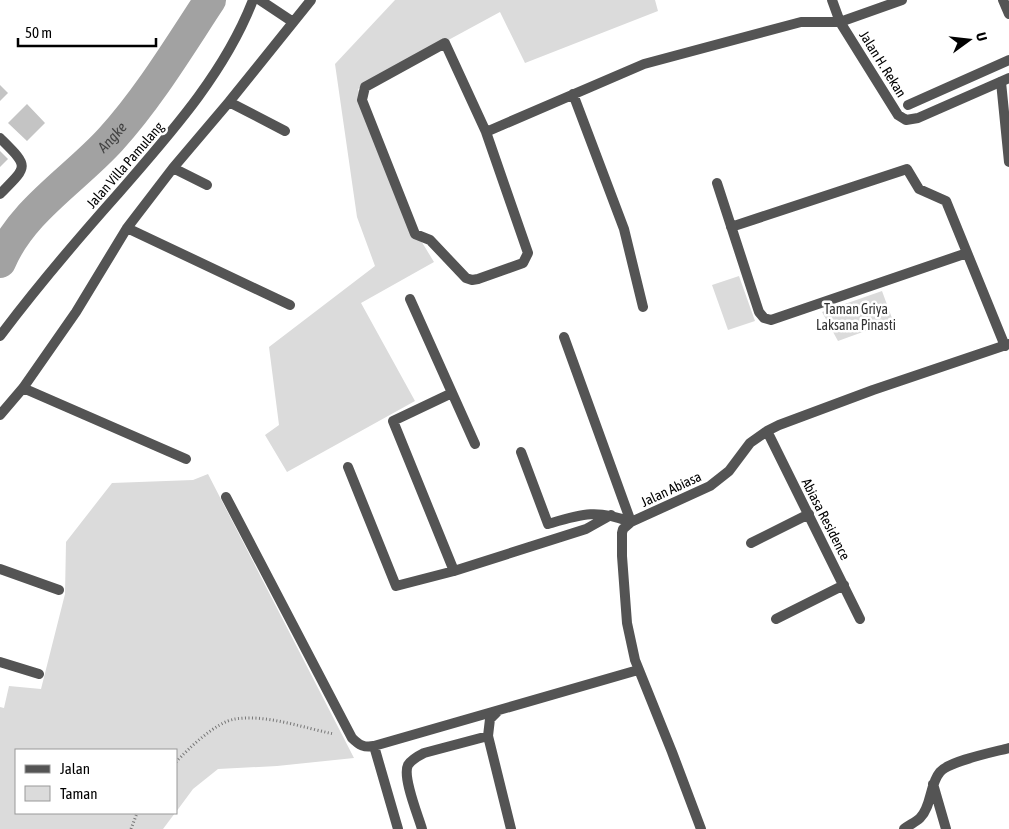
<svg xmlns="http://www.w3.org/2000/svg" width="1009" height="829" viewBox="0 0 1009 829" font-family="'Asap Condensed',sans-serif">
  <rect width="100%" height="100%" fill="#fff"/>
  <path fill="#dbdbdb" d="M395,0H655L658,11L525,63L500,12L358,89L398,203L434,262L361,303L415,401L287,472L265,435L279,425L269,347L375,266L357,217L335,64Z
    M739,276L755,321L728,330L712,285Z
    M882,291L893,321L838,341L822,312Z
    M208,474L354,758L277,766L218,769L193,789L176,812V750H16V813H175L163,829H0V707L4,708L9,686L41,689L65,594L66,542L112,483L193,480Z"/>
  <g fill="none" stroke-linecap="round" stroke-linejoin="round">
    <path stroke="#a2a2a2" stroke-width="32" id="s1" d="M0,262C22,210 75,179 111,139C149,97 179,47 210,0"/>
  </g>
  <path fill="#c4c4c4" d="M0,85L8,93L0,101Z
    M27,104L45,123L27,141L8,123Z
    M0,151L8,159L0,167Z"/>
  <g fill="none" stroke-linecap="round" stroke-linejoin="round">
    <path stroke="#767676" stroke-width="3" stroke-dasharray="1 2.5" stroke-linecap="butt" d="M176,762C189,748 216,722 235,719C266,714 304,728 334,734
      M131,829L137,813"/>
    <path stroke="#545454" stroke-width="10" d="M1001,82L1009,162"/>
    <path stroke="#545454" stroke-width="10" d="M260,0L293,22
      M832,0L840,22L898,115L906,120L918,118L1009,78
      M1003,0L1009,14
      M445,43L486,132L528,253L523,263L478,279L472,280L466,278L430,240L415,234L362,100L365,87Z
      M573,94L624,229L643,307
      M229,102L285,131
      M908,105L1009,60
      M486,132L644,64L801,22H840L902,0
      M0,138C29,167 29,165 0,194
      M173,168L207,185
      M717,183L759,312L764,318L771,320L967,253
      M731,227L907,169L919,189L946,201L1005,346
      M127,228L290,305
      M410,299L475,444
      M0,336C36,288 76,241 116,196C168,136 224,75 253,0
      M564,337L631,522
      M23,388L186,459
      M452,393L393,421L454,571
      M0,415L23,388L76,312L127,228L173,168L229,102L311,0
      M767,431L860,619
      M521,452L548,524C582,514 596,509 631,522
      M348,467L396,586L454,571L586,529L611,515
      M226,497L352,738C359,745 364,748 374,746L638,670
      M751,543L809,514
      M0,569L59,590
      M776,619L844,585
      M0,662L39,674
      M497,712L490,719L488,736L511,829
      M374,746L398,829
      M933,784L946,829
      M422,829C418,815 402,777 408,765C412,759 418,756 424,753L488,736
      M701,829L672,752L635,660L627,623L622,556V533L623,529L631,522L710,486L729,471L750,443L767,431L779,425L873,390L1009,344
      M904,829C909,825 916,822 920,818C932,806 929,785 940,772C949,761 994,752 1009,748"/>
  </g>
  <g text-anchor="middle" stroke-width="5" stroke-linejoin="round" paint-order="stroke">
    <g font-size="14" fill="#000" stroke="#fff">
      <text transform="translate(883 64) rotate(58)" y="5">Jalan H. Rekan</text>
      <text transform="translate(125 165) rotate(-49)" y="5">Jalan Villa Pamulang</text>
      <text transform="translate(671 489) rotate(-25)" y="5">Jalan Abiasa</text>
      <text transform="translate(826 519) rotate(63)" y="5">Abiasa Residence</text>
    </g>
    <g font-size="14" fill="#323232" stroke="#fff">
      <text x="856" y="314">Taman Griya<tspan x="856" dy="16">Laksana Pinasti</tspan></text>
    </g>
    <g font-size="15" font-style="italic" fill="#434343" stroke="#fff">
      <text dy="5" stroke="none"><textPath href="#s1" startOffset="169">Angke</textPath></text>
    </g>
  </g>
  <rect x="15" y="749" width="162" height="65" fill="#ffffff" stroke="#999999"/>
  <rect x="25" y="765" width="25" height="8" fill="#545454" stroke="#999999"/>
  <text x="60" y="774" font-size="15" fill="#000000">Jalan</text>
  <rect x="25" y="786" width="25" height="15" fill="#dbdbdb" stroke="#999999"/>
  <text x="60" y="799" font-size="15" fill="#000000">Taman</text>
  <g transform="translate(969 40) rotate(75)" stroke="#ffffff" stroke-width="4" paint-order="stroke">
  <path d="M0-4L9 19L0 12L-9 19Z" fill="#000000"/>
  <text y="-8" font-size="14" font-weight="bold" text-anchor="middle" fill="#000000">U</text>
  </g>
  <path d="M18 38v8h138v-8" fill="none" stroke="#000000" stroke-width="2.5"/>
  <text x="25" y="38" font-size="15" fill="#000000" stroke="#ffffff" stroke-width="4" paint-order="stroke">50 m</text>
</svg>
